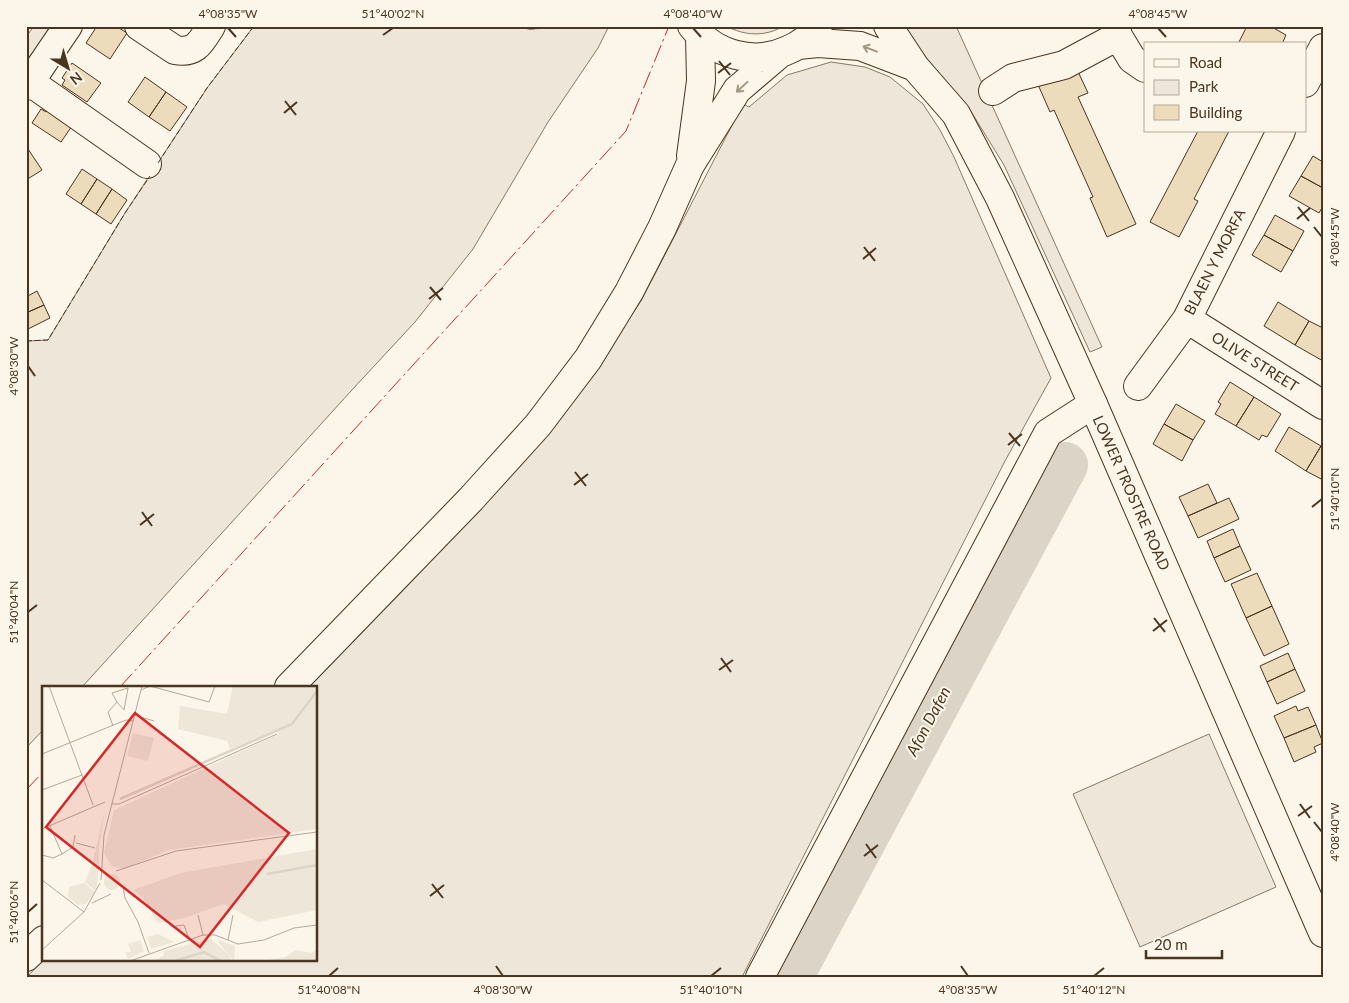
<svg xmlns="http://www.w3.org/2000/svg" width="1349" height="1003" viewBox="0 0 1349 1003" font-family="Lato,sans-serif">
  <rect width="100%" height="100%" fill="#fbf6e9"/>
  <path fill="#ede6d9" stroke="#887966" d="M34,26H53L26,66V37Z
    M254,26H521L528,29L609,26L598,48L548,122L473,249L415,322L351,391L82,687H44V729L26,748V341L48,340L125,213L207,88Z
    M726,26H784C765,37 745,36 726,26Z
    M903,26H956L1102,347L1090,352L1004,165L970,110L928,60Z
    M831,62L865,67L890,77L923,104L940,130L954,157L1051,378L1005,461L742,977H27L44,959H316V687H309L413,580L576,396L641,301L743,104L749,107L787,75Z
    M1209,734L1276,887L1140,947L1073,794Z"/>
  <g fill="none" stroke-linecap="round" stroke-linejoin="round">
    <path stroke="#dcd4c6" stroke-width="46" d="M790,977L1065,465"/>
  </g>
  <path fill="#ecdcbc" stroke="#4a3520" d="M97,26H116L127,33L110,59L86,43Z
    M1247,26H1270L1286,35L1282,44H1238Z
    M72,63L101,83L87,102L62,85L65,80L62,78Z
    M1074,63L1088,93L1078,97L1136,224L1107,237L1090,198L1093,197L1054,110L1050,112L1036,80Z
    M145,77L166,92L149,117L128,102Z
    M166,92L187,107L170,131L149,117Z
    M49,107L74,123L61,142L32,123L41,109L46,112Z
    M1198,131H1229L1194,199L1198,201L1179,237L1150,222Z
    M26,146L42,170L26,180Z
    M1313,156L1323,162V188L1301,176Z
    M82,169L97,179L81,204L66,194Z
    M1301,176L1323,188V206L1319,213L1289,196Z
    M97,179L112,189L96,214L81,204Z
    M112,189L127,200L111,224L96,214Z
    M1275,215L1304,231L1293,251L1264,235Z
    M1264,235L1293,251L1281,272L1252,255Z
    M37,291L44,305L26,313V297Z
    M1278,302L1309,321L1295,345L1264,326Z
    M44,305L50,318L26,330V313Z
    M1309,321L1323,328V361L1295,345Z
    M1230,382L1254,397L1236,426L1215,414L1221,404L1218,402Z
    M1254,397L1281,414L1267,437L1262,435L1259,440L1236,426Z
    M1176,404L1205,421L1193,440L1164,424Z
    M1164,424L1193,440L1182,461L1153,444Z
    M1289,427L1321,446L1306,471L1275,451Z
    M1321,446L1323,447V480L1306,471Z
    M1208,484L1217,503L1188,516L1179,497Z
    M1229,498L1239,519L1198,538L1188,516Z
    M1233,529L1240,546L1214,558L1207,541Z
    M1240,546L1251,570L1225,582L1214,558Z
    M1257,573L1272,606L1246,618L1231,584Z
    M1272,606L1289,644L1264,656L1246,618Z
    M1288,653L1295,669L1267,682L1260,666Z
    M1295,669L1305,691L1277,704L1267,682Z
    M1296,706L1298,711L1308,707L1316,725L1284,738L1274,716Z
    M1316,725L1323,743L1314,747L1316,752L1294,762L1284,738Z"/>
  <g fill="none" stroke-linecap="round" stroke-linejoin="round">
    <defs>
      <path id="minor" d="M139,26L175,50C196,54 201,42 211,26
        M1116,26L1118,36L1132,59L1145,68
        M30,82L147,164
        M1305,83L1323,48
        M26,86L30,82L68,26
        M993,91L1013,78L1064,65L1118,36
        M1187,319L1323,405
        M1138,386L1187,319L1281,131
        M760,977L1048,433L1093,404"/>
      <path id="major" d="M692,26C715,55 754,66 788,50C800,45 811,37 818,26
        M888,26L915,67L956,114L1000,198L1093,404L1323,933
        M798,45L818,43L860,46L915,67
        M691,156L701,81L700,36
        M289,687L471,499L538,425L588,359L629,292L662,228L690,165L737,90L778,55
        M26,957L44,940"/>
    </defs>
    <use href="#minor" stroke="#4a3520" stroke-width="30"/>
    <use href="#major" stroke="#4a3520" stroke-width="30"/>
    <use href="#minor" stroke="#fbf6e9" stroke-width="28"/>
    <use href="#major" stroke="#fbf6e9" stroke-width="28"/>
    <path stroke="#4a3520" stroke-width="1" stroke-dasharray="6 2.5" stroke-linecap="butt" d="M521,26L528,29L569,27
      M158,163L207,88L254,26
      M26,341L48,340L125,213L150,176"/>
    <path stroke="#c62828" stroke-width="1" stroke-dasharray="18 4 2.5 4" stroke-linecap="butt" d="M120,687L626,131L669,26
      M26,790L44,771"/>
  </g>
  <defs><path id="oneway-shaft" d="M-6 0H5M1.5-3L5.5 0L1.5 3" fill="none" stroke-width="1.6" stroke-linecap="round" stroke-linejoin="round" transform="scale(1.25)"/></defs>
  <g stroke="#a29684">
    <use href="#oneway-shaft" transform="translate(870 49) rotate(-159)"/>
    <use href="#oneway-shaft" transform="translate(742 87) rotate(137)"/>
  </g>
  <path fill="none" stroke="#4a3520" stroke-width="2" d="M228,28L236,37M693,28L701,37M1158,28L1166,37M383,35L393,28M719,61L730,75M718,73L731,63M285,101L296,115M284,113L297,102M1298,207L1309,221M1297,219L1310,208M1314,227L1322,237M864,247L875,261M863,259L876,248M430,287L441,300M429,299L443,288M28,366L35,376M1009,433L1020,446M1008,445L1022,434M575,472L586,486M574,485L588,474M1312,507L1322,499M142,512L152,526M140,525L154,514M28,612L37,605M1154,618L1165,632M1153,631L1167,620M721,658L731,672M719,670L733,660M1300,804L1310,818M1298,816L1312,806M1314,822L1322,832M866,844L876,858M864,856L878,845M432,884L443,898M430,896L444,885M28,912L37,904M496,966L503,976M961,966L968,976M329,976L338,968M711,976L721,968M1094,976L1104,968"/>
  <g text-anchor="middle" stroke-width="4" stroke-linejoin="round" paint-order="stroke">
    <g font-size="15" fill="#4a3520" stroke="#fbf6e9">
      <text transform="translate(1215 262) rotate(-63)" y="5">BLAEN Y MORFA</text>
      <text transform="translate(1255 362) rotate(32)" y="5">OLIVE STREET</text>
      <text transform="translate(1131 493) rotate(66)" y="5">LOWER TROSTRE ROAD</text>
    </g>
    <g font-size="16" font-style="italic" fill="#4a3520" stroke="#fbf6e9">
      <text transform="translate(928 721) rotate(-62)" y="6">Afon Dafen</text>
    </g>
  </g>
  <g transform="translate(42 686)">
    <rect width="275" height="275" fill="#fbf6e9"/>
    <path d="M191,0H275V143L127,164L82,183L69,180L62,167L72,124L237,48L234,44L188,63L185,55L136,43L138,20L185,28ZM91,47L112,52L106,75L85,70ZM63,123L57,162V181L50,179ZM275,163V224L216,236L182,218L142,232L116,237L100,211L91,204L139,187ZM49,181L57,183L54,205L43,196ZM62 196a8 8 0 1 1 16 0a8 8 0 1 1-16 0ZM42,197L53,206L44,218L36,219L26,211L27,201ZM116,248L132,256L109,263L105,251ZM169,253L187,269L189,275H112L122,269L121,265ZM98,254L102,265L86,273L83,266H89L86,258ZM177,254L193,260L192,275L176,256ZM254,264L269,267L275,264V275H220L243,271Z" fill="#ede6d9"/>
    <path fill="none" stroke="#dcd4c6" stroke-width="2.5" d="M78,113L250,38L275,5M225,188L275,179M133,275L162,266L179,275"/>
    <path fill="none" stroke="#b4a999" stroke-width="1" d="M7,0L51,119M99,4L108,0L167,16L173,0M92,29L112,35M71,40L66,26L75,16L82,24L86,2L70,7L75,16M0,68L84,34L91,35M0,104L40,89M69,118H77L235,48M8,140L20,168L31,161L33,149M0,143L63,116M34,157L53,162M0,169L11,172L20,168M74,185L134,165L275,146M0,194L42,226M59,194L62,149L100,0M81,200L83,212L96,236L107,267M50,217L69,208M156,229L161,249M134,240L142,239L147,253M186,254L191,229M0,264L42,226L58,197M88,275L161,249H173L196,258L222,254L252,242L275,239"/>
    <path fill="#d62828" fill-opacity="0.15" stroke="#d62828" stroke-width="2.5" d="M93,27L247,147L158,261L4,141Z"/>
    <rect width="275" height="275" fill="none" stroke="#4a3520" stroke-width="2.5"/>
  </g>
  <rect width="1349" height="1003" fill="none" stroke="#fbf6e9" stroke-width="55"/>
  <rect x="1144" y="42" width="162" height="90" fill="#fbf6e9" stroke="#b4a999"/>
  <rect x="1154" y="59" width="25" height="8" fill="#fbf6e9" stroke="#b4a999"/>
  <text x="1189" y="68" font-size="15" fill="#4a3520">Road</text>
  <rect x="1154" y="80" width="25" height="15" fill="#ede6d9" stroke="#b4a999"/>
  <text x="1189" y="92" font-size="15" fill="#4a3520">Park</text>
  <rect x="1154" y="105" width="25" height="15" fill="#ecdcbc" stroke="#b4a999"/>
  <text x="1189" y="118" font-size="15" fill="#4a3520">Building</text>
  <g transform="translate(68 68) rotate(142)" stroke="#fbf6e9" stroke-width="4" paint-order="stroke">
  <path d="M0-4L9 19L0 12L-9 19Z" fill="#4a3520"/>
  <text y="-8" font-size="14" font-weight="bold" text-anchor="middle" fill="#4a3520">N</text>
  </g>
  <path d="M1146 950v8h76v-8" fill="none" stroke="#4a3520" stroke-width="2.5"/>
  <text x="1154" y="950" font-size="15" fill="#4a3520" stroke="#fbf6e9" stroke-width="4" paint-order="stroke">20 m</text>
  <rect x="28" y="28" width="1294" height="948" fill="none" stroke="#4a3520" stroke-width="2"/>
  <g font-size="12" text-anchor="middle" fill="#4a3520">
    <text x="228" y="18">4°08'35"W</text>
    <text x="393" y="18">51°40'02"N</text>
    <text x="693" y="18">4°08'40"W</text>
    <text x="1158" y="18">4°08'45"W</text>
    <text transform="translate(1335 237) rotate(-90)" y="4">4°08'45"W</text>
    <text transform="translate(14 366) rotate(-90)" y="4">4°08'30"W</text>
    <text transform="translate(1335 499) rotate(-90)" y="4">51°40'10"N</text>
    <text transform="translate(14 612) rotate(-90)" y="4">51°40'04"N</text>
    <text transform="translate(1335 832) rotate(-90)" y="4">4°08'40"W</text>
    <text transform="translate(14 912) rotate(-90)" y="4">51°40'06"N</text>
    <text x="329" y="994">51°40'08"N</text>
    <text x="503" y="994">4°08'30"W</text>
    <text x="711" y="994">51°40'10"N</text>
    <text x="968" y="994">4°08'35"W</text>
    <text x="1094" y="994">51°40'12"N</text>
  </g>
</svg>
